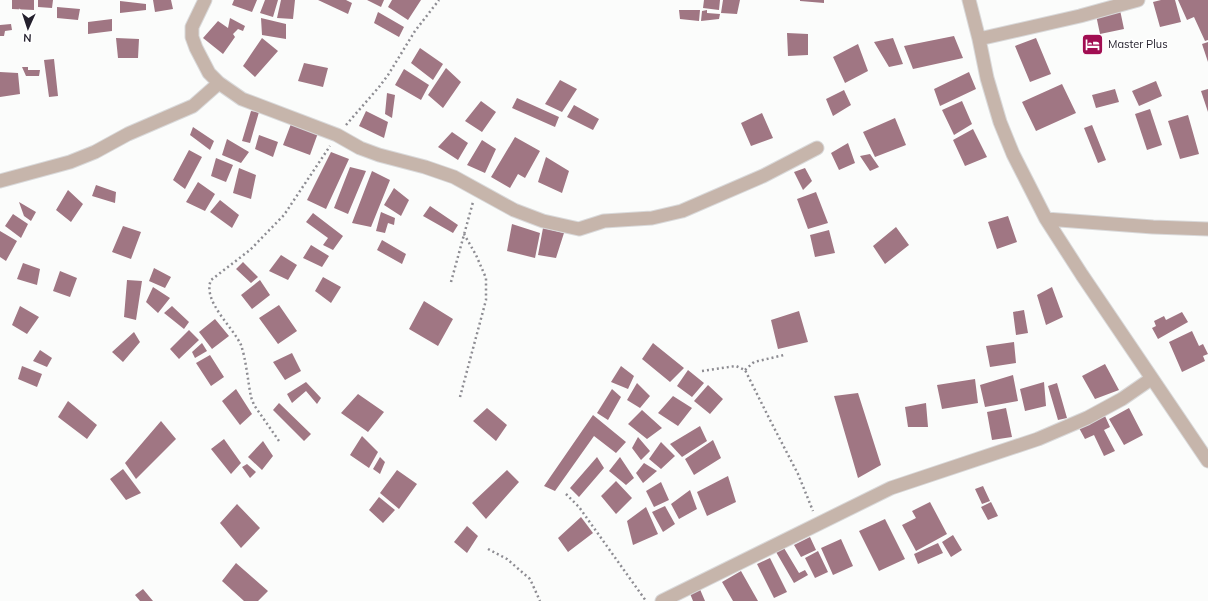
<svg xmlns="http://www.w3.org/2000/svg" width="1208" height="601" viewBox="0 0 1208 601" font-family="Mulish,sans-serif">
  <rect width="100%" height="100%" fill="#fbfcfb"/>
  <path fill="#a07683" d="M12,0H34V10L12,9Z
    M38,0H53L52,8L38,7Z
    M153,0H171L173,9L155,12Z
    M234,0H257L252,12L232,5Z
    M265,0H278L273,17L260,13Z
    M281,0H295L293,19L277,18Z
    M318,0H346L352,3L348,14Z
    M367,0H384L381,7Z
    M392,0H421L408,20L388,7Z
    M704,0H720L719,10L703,8Z
    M723,0H740L737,14L721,13Z
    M800,0H824V3L800,1Z
    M1161,0H1175L1181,22L1160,27L1153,2Z
    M1178,0H1208V40L1205,41L1194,17L1187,20Z
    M120,1L146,4V10L120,13Z
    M57,7L80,9L78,20L57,18Z
    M679,10H700L699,21L680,19Z
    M707,10V13L720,14L719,19L701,21L702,11Z
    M1120,10L1124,29L1100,34L1096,15Z
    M378,12L404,27L399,37L374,23Z
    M230,18L245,26L243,31L238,29L233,34L235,37L223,54L203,38L218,21L228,28Z
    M261,18L286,24V39L262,35Z
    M112,19V31L88,34V22Z
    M11,24L12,30L5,31L4,36H0V25Z
    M787,33L808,34V55L788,56Z
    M954,36L963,58L913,69L904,46Z
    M116,38L139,39L138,58H118Z
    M262,38L278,51L255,77L243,66Z
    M893,38L903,64L889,67L874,42Z
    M1036,38L1051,74L1030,82L1015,46Z
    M1208,42V62L1202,44Z
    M858,44L868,71L845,83L833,57Z
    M420,48L443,64L433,80L411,63Z
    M54,59L58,96L49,97L44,60Z
    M304,63L328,68L323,87L298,81Z
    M22,67H28V70H40L39,76H26Z
    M446,68L461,82L443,108L428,95Z
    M404,69L429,85L421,100L395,85Z
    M0,72L18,73L20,94L0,97Z
    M969,72L976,89L940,106L934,89Z
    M560,80L577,89L562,112L545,104Z
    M1156,81L1162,96L1139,106L1132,91Z
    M1062,84L1076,113L1036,131L1022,102Z
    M1115,89L1119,102L1096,108L1092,95Z
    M1208,89V112L1201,91Z
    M844,90L851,105L833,116L826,99Z
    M387,93L395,95L392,118L385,114Z
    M517,98L559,117L555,127L512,108Z
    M481,101L496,112L482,132L465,121Z
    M962,101L972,124L954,135L942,110Z
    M574,105L599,119L593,130L567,117Z
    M1150,109L1162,145L1147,150L1135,114Z
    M251,111L259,112L250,143L242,141Z
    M366,111L388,122L384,138L359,126Z
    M762,113L773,138L751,146L741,123Z
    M1188,115L1199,154L1180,159L1168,121Z
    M895,118L906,145L875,157L863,132Z
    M291,124L318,133L310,155L283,145Z
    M1092,125L1106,160L1098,163L1084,128Z
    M193,127L214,141L210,150L190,135Z
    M973,129L987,157L965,166L953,140Z
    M452,132L468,143L458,160L438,147Z
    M259,135L278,142L273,157L255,149Z
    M515,137L540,151L525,178L518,174L510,188L491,177Z
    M227,139L249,152L241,163L222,155Z
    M482,140L496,149L485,173L467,165Z
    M848,143L855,163L839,170L831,153Z
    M189,150L202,157L185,189L173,180Z
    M331,152L349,159L326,209L307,200Z
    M870,154L879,167L870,171L860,156Z
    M546,157L569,171L562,193L538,182Z
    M216,158L233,165L226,182L211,176Z
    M350,167L366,171L348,214L334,208Z
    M239,168L256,175L251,199L233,193Z
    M805,168L812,181L803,190L794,172Z
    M372,171L390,180L371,227L352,223Z
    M198,182L215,194L205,211L186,202Z
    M96,185L116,192L115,203L92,196Z
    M394,188L409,200L401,216L384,205Z
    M68,190L83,204L71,222L56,210Z
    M816,192L828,223L808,229L797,199Z
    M220,200L239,215L232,228L210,212Z
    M19,202L36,212L31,221L24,216Z
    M430,206L458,225L453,233L423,216Z
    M381,212L395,218L394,225L388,223L385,233L376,231Z
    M313,213L343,236L333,250L323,245L328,238L306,222Z
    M13,214L28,224L21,238L5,226Z
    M1008,216L1017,242L997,249L988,222Z
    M512,224L540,233L535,258L507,251Z
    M123,226L141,232L131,259L112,252Z
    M896,227L909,245L885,264L873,246Z
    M543,228L564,233L556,258L538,255Z
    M829,230L835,253L815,257L810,235Z
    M0,231L17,241L6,261L0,257Z
    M382,240L406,254L402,264L377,250Z
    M311,245L329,256L322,267L303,258Z
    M281,255L297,265L288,280L269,271Z
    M243,262L258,277L251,283L236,269Z
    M23,263L40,269L37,285L17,279Z
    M154,268L171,277L165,288L149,281Z
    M60,271L77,278L70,297L53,291Z
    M323,277L341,287L331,303L315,291Z
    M127,280L142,281L136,320L124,317Z
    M260,280L270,295L252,309L241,295Z
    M153,287L170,298L158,313L146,302Z
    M1052,287L1063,317L1046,325L1037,295Z
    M424,301L453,319L438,346L409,329Z
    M279,305L297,331L278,344L259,318Z
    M20,306L39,317L27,334L12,325Z
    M172,306L189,322L184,329L164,313Z
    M1024,310L1028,333L1016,335L1013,312Z
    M799,311L808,342L778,349L771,320Z
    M1182,312L1188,322L1158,339L1152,328L1156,326L1154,321L1164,316L1166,320Z
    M215,319L229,336L212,349L199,332Z
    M189,330L199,340L179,359L170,349Z
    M1192,331L1199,346L1203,344L1208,354L1203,356L1205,361L1182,372L1169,342Z
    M134,332L140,342L123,362L112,352Z
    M1014,342L1016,363L990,367L986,346Z
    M202,343L207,351L195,358L192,352Z
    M653,343L684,368L670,382L642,359Z
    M40,350L52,358L47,367L33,361Z
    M292,353L301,371L285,380L273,362Z
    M210,355L224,377L211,386L196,363Z
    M1105,364L1119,390L1095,399L1082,376Z
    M22,366L42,374L37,387L18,379Z
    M621,366L634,376L628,389L611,382Z
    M688,370L704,383L692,397L677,386Z
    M1013,375L1018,401L985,407L980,385Z
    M975,379L978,403L942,409L937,385Z
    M306,382L321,398L317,404L306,391L292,403L287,394Z
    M1044,382L1046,406L1025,411L1020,389Z
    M637,383L650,396L640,408L627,400Z
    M1057,383L1067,418L1058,420L1048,386Z
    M708,385L723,399L710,414L694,401Z
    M236,389L252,414L240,425L222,401Z
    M612,389L621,397L608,420L597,413Z
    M858,393L881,465L858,478L834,396Z
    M358,394L384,412L368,432L341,413Z
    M673,396L692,408L678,426L658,413Z
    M68,401L97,425L87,439L58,417Z
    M279,403L311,434L304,441L273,410Z
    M926,403L928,427H908L905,407Z
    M487,408L507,425L496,441L473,421Z
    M1006,408L1012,437L992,440L987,412Z
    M1129,408L1143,435L1124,445L1109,419Z
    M642,410L662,428L647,439L628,424Z
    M593,415L626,442L616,453L594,436L555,491L544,486Z
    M1105,416L1110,427L1104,430L1115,451L1104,456L1094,435L1085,439L1079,428Z
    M161,421L176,439L136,479L125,463Z
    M700,426L707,441L682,457L670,444Z
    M362,436L378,452L369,468L350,455Z
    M638,437L650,451L641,460L632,448Z
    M224,439L241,463L231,474L211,449Z
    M713,440L721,458L694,475L685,459Z
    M263,441L273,456L262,470L248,457Z
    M661,442L675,456L661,469L649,459Z
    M380,457L385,462L380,474L373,469Z
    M597,457L604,468L579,497L570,488Z
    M620,457L634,478L626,485L609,471Z
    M644,463L657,471L643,483L636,473Z
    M247,464L256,472L250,478L242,467Z
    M123,469L141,493L126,500L110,479Z
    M397,470L417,484L399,509L380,493Z
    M507,470L519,482L486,519L472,503Z
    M728,476L736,502L707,516L697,492Z
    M616,481L632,498L616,514L601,496Z
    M661,482L669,500L654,507L646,491Z
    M983,486L990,501L982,504L975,489Z
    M690,490L697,509L679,519L671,504Z
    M379,497L395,510L383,523L369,510Z
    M930,502L947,534L916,551L902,525L916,518L912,511Z
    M991,502L998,516L988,520L981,507Z
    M237,504L260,528L241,548L220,523Z
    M665,506L675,524L663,532L652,512Z
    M646,507L658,534L633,545L627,521Z
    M581,517L593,533L568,552L558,538Z
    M885,519L905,559L879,571L859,531Z
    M467,526L478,536L467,553L454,542Z
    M953,535L962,550L951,557L942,542Z
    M810,537L816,550L801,557L794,545Z
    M841,539L853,566L833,575L821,548Z
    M938,543L943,553L918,564L914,554Z
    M784,548L799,573L805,570L808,575L794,583L776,552Z
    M818,551L828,572L815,578L805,558Z
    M770,558L787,592L774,598L757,564Z
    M236,563L268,591L258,601H244L222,581Z
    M741,571L758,601H733L722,582Z
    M699,587L705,601H693L689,591Z
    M143,589L153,601H140L135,595Z"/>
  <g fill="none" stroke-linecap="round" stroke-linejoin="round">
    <defs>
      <path id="minor" d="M205,0L192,27V37L196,48L209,73L219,83L242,99L337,135L360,148L379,155L425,167L454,177L514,210L543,221L579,229L604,221L652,218L682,211L763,176L817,148
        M969,0L979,39L987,78L1000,122L1013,154L1046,219L1082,275L1208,461
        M979,39L1080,16L1138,0
        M0,181L70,162L95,152L128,134L193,106L219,83
        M1046,219L1153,227L1208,229
        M662,601L891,488L1038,439L1087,418L1122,399L1151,379"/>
    </defs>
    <use href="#minor" stroke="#d9d9da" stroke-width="15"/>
    <path stroke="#8d8c92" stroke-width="2.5" stroke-dasharray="2 3" stroke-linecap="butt" d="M346,125L379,87L388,75L415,31L439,0
      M451,282L473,202
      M745,370L754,362L784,355
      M702,371L736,366L745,370L770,420L798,474L813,511
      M460,397L486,300V278L476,255L464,234
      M279,441L254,405L251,397C248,382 246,359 241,345C233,327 202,301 211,280L250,250L284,215L330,146
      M566,494L579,507L646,601
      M488,549L507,559L530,579L540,601"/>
    <use href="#minor" stroke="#c6b5ab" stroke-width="13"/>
  </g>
  <defs>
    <symbol id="hotel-square" viewBox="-11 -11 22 22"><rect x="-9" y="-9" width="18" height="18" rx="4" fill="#a10e52" stroke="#fff"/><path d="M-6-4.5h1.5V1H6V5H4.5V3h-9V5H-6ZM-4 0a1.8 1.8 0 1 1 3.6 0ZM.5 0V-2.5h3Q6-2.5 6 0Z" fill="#fff"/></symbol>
  </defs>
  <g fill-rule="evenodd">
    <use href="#hotel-square" x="1080" y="32" width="25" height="25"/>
  </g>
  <g text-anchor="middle" stroke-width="3" stroke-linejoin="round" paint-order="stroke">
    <g font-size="11" fill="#24202d" stroke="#fff" text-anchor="start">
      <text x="1108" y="48">Master Plus</text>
    </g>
  </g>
  <g transform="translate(28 28) rotate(183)" stroke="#ffffff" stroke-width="3" paint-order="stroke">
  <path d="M0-3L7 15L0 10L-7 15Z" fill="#24202d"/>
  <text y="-6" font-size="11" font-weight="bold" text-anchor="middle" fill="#24202d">N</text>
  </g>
</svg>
